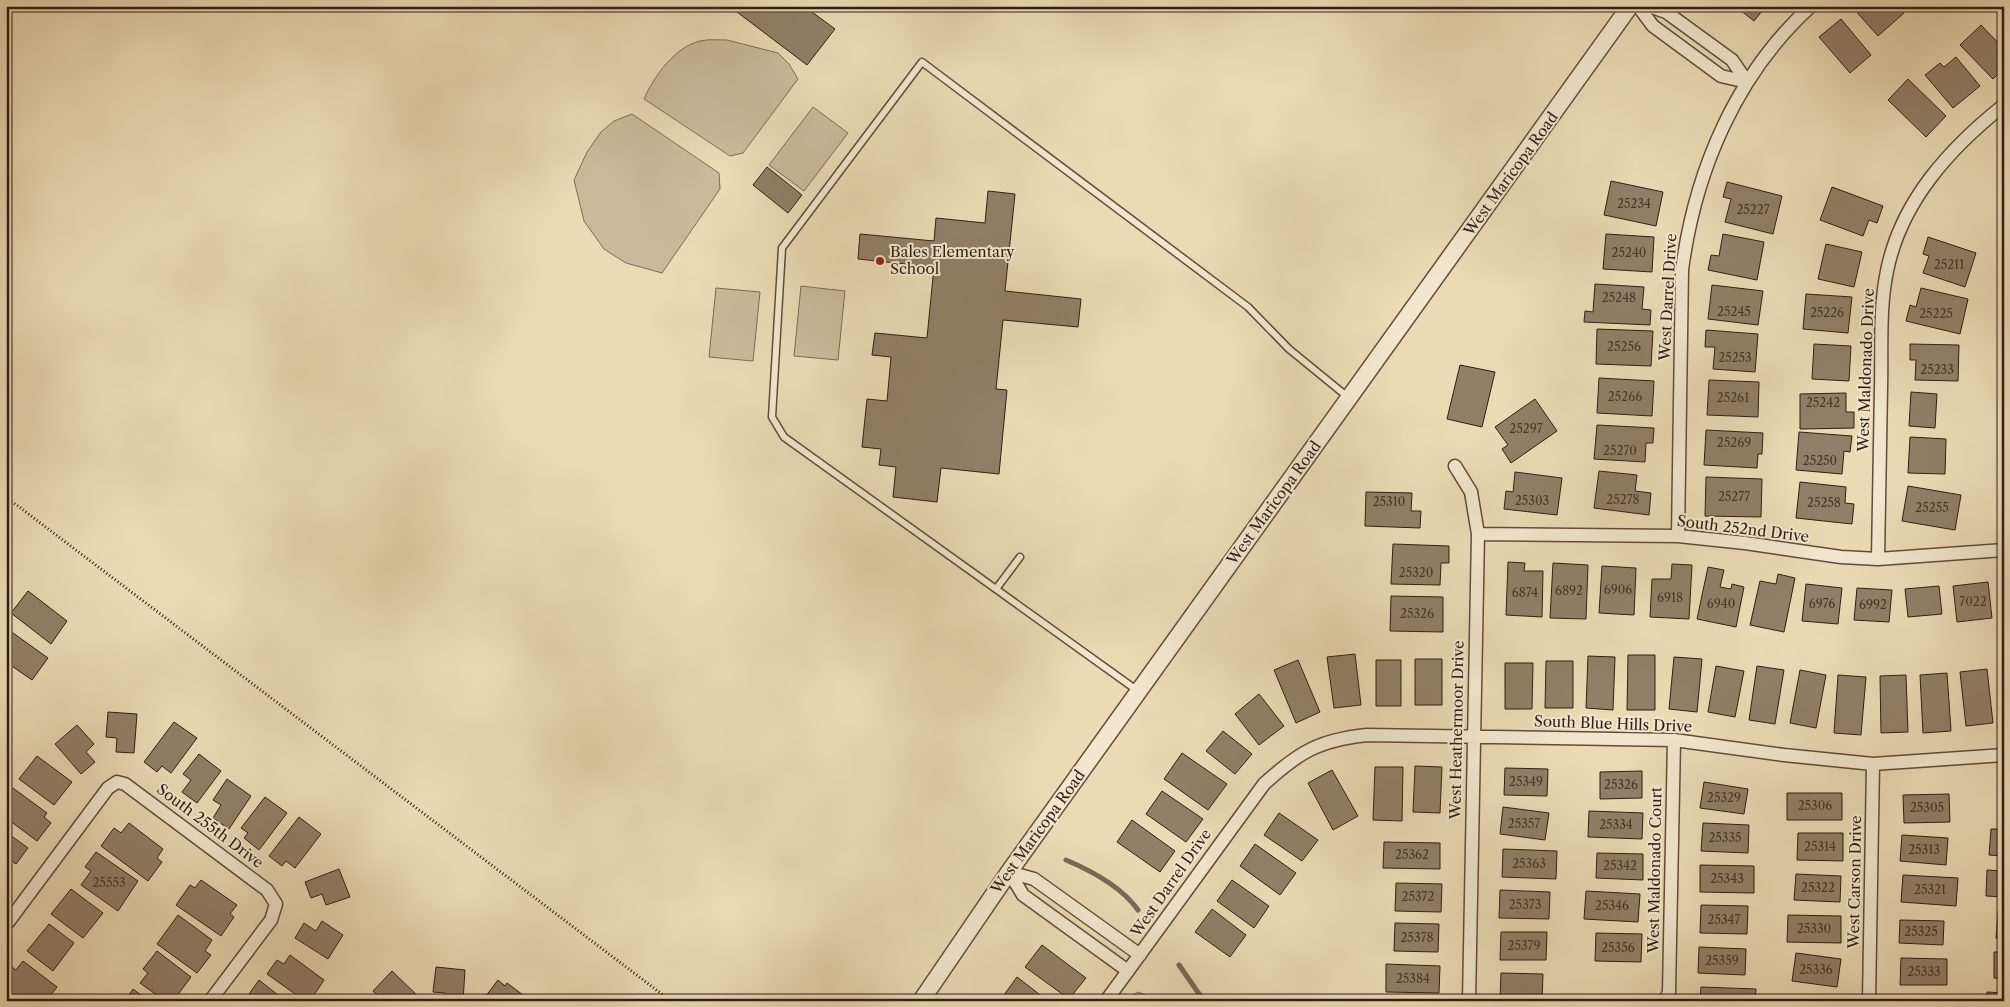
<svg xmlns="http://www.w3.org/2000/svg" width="2010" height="1007" viewBox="0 0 2010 1007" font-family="'Libre Caslon Text',serif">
  <rect width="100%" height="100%" fill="#ebdab4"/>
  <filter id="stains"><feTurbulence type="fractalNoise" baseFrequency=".004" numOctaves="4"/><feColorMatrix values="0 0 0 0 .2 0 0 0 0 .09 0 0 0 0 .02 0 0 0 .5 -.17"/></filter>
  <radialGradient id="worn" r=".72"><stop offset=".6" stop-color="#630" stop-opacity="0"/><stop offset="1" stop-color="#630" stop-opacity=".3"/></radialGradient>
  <path fill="#cbba99" stroke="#7e6c56" d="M727,40L778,53L789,64L798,79L743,153L730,156L644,99C654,76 675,47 700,41C708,39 719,40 727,40Z
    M813,107L848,133L804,191L769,165Z
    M632,114L719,173L720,189L662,273L626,263L604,249L584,221L574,180L587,152L601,132L614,121Z
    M801,286L845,291L838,360L794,356Z
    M716,288L760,292L753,361L709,357Z
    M1138,992L1162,1001H1124Z"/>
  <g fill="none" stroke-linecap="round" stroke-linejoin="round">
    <path stroke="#7b6854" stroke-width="5" d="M1066,860C1092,871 1121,886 1138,910
      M1179,965L1204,1001"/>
  </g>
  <path fill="#927f67" stroke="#311d14" d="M729,6H804L835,29L807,65Z
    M1735,6H1766L1754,21Z
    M1855,6H1899L1904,13L1878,36L1853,8Z
    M1841,19L1871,55L1850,73L1819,37Z
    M1981,25L2004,49V68L1993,79L1960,45Z
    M1956,57L1980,86L1953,108L1925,75L1940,63L1944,67Z
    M1908,79L1946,116L1926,137L1888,100Z
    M767,167L802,195L788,213L753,185Z
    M1611,181L1663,192L1656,226L1604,215Z
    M1727,182L1782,196L1773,234L1725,222L1731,199L1723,197Z
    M1832,187L1883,206L1877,223L1869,220L1863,236L1820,220Z
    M988,191L1015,194L1005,291L1081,299L1078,327L1003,320L996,389L1007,390L999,474L941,468L937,502L893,497L896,467L879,465L881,449L862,447L867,399L887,401L891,357L872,355L875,333L927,338L934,267L858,259L860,234L934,241L936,218L985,223Z
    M1606,234L1654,237L1652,272L1603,269Z
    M1723,234L1764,242L1757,280L1708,270L1711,255L1719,256Z
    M1928,237L1976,253L1965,287L1923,273L1929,256L1923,254Z
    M1826,244L1862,252L1854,287L1818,279Z
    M1595,284L1644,287L1642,309L1651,310L1650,325L1584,322L1585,311L1593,312Z
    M1712,285L1763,291L1758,325L1708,319Z
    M1921,288L1968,299L1960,334L1906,321L1910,305L1916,307Z
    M1806,294L1852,297L1848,333L1803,329Z
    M1597,329L1653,331L1651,366L1596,364Z
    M1706,330L1758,334L1755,372L1713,369L1715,347H1705Z
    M1814,344L1851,346L1849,381L1812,379Z
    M1910,344L1959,345L1958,381L1915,380L1916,360H1910Z
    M1460,365L1495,372L1482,427L1447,419Z
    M1599,378L1654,381L1652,416L1597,413Z
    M1709,380L1759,382L1758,417L1707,415Z
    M1911,392L1937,394L1935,428L1909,426Z
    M1846,393V412H1854V428L1800,429V394Z
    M1535,399L1557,431L1511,463L1502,449L1508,445L1495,427Z
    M1597,425L1654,428L1653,443H1646L1645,462L1594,459Z
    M1706,430L1763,433L1762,454H1758L1757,468L1704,465Z
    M1799,432L1852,436L1850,452L1844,451L1842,474L1796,470Z
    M1910,437L1946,439L1945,474L1908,473Z
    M1599,471L1637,475L1635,491L1651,493L1649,515L1594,508Z
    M1515,472L1562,478L1557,515L1504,509L1506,491L1513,492Z
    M1706,477L1762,479L1761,517L1705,516Z
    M1800,482L1846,487L1845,503L1854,504L1852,524L1796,518Z
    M1908,486L1961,495L1955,530L1902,521Z
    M1366,492L1412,493L1411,511H1421L1420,528L1365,526Z
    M1393,544L1449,546V563H1441L1440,585L1391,584Z
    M1508,562L1525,563L1524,571H1543L1542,617L1506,615Z
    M1553,563L1588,565L1586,619L1550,618Z
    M1672,564L1692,565L1689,619L1650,617L1652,579H1671Z
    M1602,566L1636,568L1634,615L1599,613Z
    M1708,567L1724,570L1720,587L1731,589L1732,584L1744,587L1736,627L1697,619Z
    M1778,574L1795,578L1784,632L1750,625L1760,581L1776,584Z
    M1988,582L1992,618L1957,622L1953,586Z
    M1806,584L1842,588L1838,624L1802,621Z
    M1939,586L1942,614L1908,617L1905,589Z
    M1857,588L1892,590L1889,622L1854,620Z
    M28,591L67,621L51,644L11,613Z
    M1391,596L1443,597V632L1390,631Z
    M6,628L48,658L32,680L6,662Z
    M1355,654L1361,705L1334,708L1327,657Z
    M1628,655H1655V710H1627Z
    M1588,656L1615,657L1613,710L1586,708Z
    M1674,657L1702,659L1697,712L1669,709Z
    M1415,659H1442V705H1415Z
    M1298,660L1320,712L1296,723L1274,670Z
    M1376,660H1401V706H1376Z
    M1546,661H1573V708H1545Z
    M1505,663H1533L1532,709H1505Z
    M1716,666L1744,671L1735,717L1708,712Z
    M1757,666L1784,670L1775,724L1749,720Z
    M1987,669L1993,723L1966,726L1960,672Z
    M1800,670L1826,675L1816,728L1790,723Z
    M1947,673L1951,731L1923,733L1920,675Z
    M1838,675L1866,677L1861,735L1834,733Z
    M1906,675L1908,732L1881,733L1880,676Z
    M6,679L12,683L6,691Z
    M1259,694L1284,726L1259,745L1235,714Z
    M108,712L137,714L134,753L116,752L117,738L106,737Z
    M174,722L197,738L171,773L162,766L157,772L144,762Z
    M77,725L94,744L86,752L95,762L81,774L55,744Z
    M1223,731L1252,754L1235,774L1206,751Z
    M1182,753L1227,784L1208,810L1164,779Z
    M199,754L221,771L197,803L182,792L191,780L183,774Z
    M37,756L72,782L54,805L19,779Z
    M1415,766L1442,767L1440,813L1413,812Z
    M1375,767H1403L1402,821L1373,820Z
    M1505,768L1548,769L1547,796L1504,795Z
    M1332,770L1358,816L1333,830L1308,783Z
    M1642,771V798L1600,799V772Z
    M227,779L251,796L229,829L213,818L221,805L213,800Z
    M1704,782L1748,789L1744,814L1700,808Z
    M13,788L47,813L44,817L51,823L37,841L6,818V797Z
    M1162,791L1203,819L1186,842L1146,814Z
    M1787,793H1842V820H1787Z
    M1949,794L1950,822L1904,823L1903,795Z
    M265,797L287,813L259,850L244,838L248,833L241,828Z
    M1503,807L1549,813L1545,840L1500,834Z
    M1589,811L1643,813L1642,839L1588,837Z
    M1279,813L1318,840L1302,861L1264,835Z
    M299,817L321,834L295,868L286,861L282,866L269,856Z
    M1132,820L1175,851L1160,872L1117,842Z
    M129,823L163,849L157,858L162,862L148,881L101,846L114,828L121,833Z
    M1703,823L1749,825L1748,853L1701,851Z
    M1991,829H2004V856L1989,855Z
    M6,832L28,848L16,864L10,860L6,865Z
    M1798,833H1843V861L1797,860Z
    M1902,835L1948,838L1946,865L1900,861Z
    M1384,842L1440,843V869L1383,868Z
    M1255,844L1296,873L1280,895L1240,866Z
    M1503,849L1557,851L1556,879L1502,877Z
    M96,852L138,881L118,911L81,885L91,871L85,867Z
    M1597,853L1643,854V880L1596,878Z
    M1700,865L1754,866V893L1700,892Z
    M339,869L350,897L326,905L322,894L311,898L305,882Z
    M1987,870L2004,871V897L1986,896Z
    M1796,874L1841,876L1840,902L1794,900Z
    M1903,875L1958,878L1956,906L1901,902Z
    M201,880L237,905L230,914L234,917L221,936L176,905L190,885L195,888Z
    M1232,880L1269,906L1254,928L1217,901Z
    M1396,883L1442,884L1441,912L1395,911Z
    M71,889L103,913L83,938L51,914Z
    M1500,890L1550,892L1549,919L1499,918Z
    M1586,891L1640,894L1638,922L1584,919Z
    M1701,905L1748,906L1747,934L1700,933Z
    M1212,909L1246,935L1230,957L1195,932Z
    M1998,911H2004V938H1996Z
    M178,915L212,940L205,951L211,955L197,973L157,944Z
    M1788,915L1841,916V943L1787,942Z
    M1900,920L1944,921L1943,945L1899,943Z
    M322,921L343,935L328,959L295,938L304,923L316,931Z
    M1395,923L1439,924L1438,952L1394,951Z
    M49,924L74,943L53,971L27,951Z
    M1501,932H1547L1546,960H1500Z
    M1596,933L1642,934L1641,962L1595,961Z
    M1042,945L1086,978L1069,999L1025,967Z
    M1699,947L1746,949L1745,975L1698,973Z
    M157,951L191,977L173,1001H165L140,983L148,973L143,969Z
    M1994,952H2004V979L1994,978Z
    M1796,953L1841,959L1837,987L1792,981Z
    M290,955L324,980L310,1001H305L267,974L277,960L284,964Z
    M1901,958L1947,959V985H1900Z
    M23,961L57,987L51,995L56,1001H17L6,993V974L12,967L16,970Z
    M1386,964L1440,966L1439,993L1386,992Z
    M436,967L465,970L463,1001H445V993L433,992Z
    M392,971L423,1001H383L373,991Z
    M1501,973L1543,974L1542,1001L1500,999Z
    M1017,977L1048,1001H1003L1001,999Z
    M259,980L283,999L286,1001H254L255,999L249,994Z
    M498,980L505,986L507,983L523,995L519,1001H482Z
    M1701,987L1756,989L1755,1001H1700Z
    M133,989L149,1001H125Z
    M1987,992L2004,993V1001H1987Z
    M1899,997L1946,1000L1945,1001H1899Z
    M1794,998H1841V1001H1794Z"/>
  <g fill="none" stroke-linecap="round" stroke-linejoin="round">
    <defs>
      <path id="service" d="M996,589L1020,557
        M1138,691L784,437L772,417L782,248L922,62L1248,307L1289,349L1349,398"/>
      <path id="minor" d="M1638,6L1653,26L1721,76L1747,82
        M1649,6L1666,12L1732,60L1747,82
        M1455,466L1471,492L1478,534L1469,1001
        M1478,534L1678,536L1745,543L1841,557L1878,559L2004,550
        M1678,536L1682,270C1695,171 1736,74 1811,6
        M1878,559C1879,502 1880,445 1881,388C1882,350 1879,309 1887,271C1901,201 1950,148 2004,105
        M1009,872L1023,895L1128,971
        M1009,872L1034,879L1140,955
        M6,925L108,788L117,782L125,784L267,890L276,904L271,920L210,1001
        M1106,1001L1264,784C1299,752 1319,740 1367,735L1674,740L1784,755L1873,764L2004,755
        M1665,1001L1669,992L1674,740
        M1869,1001L1873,764"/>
      <path id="tertiary" d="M921,1001L1009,872L1630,6"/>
    </defs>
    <use href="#service" stroke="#604c3c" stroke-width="9"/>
    <use href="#minor" stroke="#604c3c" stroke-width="15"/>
    <use href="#tertiary" stroke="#604c3c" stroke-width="19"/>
    <path stroke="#311d14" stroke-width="3" stroke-dasharray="1 2.5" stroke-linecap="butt" d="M6,497L671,1001"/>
    <use href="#service" stroke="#f2e7ce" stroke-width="6"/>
    <use href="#minor" stroke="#f2e7ce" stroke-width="12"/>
    <use href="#tertiary" stroke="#f2e7ce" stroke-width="16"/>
  </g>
  <circle fill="#8f2418" stroke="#f2e7ce" stroke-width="2" cx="880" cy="261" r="5"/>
  <g text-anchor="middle" stroke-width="4" stroke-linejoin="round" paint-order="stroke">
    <g font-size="12" fill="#493629">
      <text x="1634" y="208">25234</text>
      <text x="1753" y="214">25227</text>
      <text x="1629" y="257">25240</text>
      <text x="1949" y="269">25211</text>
      <text x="1619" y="302">25248</text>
      <text x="1734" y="316">25245</text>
      <text x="1827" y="317">25226</text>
      <text x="1936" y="318">25225</text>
      <text x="1624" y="351">25256</text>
      <text x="1735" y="362">25253</text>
      <text x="1937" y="374">25233</text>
      <text x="1625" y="401">25266</text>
      <text x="1733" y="402">25261</text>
      <text x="1823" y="407">25242</text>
      <text x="1526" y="433">25297</text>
      <text x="1734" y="447">25269</text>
      <text x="1620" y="455">25270</text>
      <text x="1820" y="465">25250</text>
      <text x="1734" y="501">25277</text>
      <text x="1623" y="504">25278</text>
      <text x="1532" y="505">25303</text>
      <text x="1389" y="506">25310</text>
      <text x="1824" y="507">25258</text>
      <text x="1932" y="512">25255</text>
      <text x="1416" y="577">25320</text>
      <text x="1618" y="594">6906</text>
      <text x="1569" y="595">6892</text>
      <text x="1525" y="597">6874</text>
      <text x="1670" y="602">6918</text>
      <text x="1973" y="606">7022</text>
      <text x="1721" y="608">6940</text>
      <text x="1822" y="608">6976</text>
      <text x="1873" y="609">6992</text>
      <text x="1417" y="618">25326</text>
      <text x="1526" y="786">25349</text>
      <text x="1621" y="789">25326</text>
      <text x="1724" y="802">25329</text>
      <text x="1815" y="810">25306</text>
      <text x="1927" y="812">25305</text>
      <text x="1524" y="828">25357</text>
      <text x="1616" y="829">25334</text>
      <text x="1725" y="842">25335</text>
      <text x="1820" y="851">25314</text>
      <text x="1924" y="854">25313</text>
      <text x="1412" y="859">25362</text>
      <text x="1529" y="868">25363</text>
      <text x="1620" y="870">25342</text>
      <text x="1727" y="883">25343</text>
      <text x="109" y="887">25553</text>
      <text x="1818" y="892">25322</text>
      <text x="1930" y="894">25321</text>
      <text x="1418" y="901">25372</text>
      <text x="1525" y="909">25373</text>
      <text x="1612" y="910">25346</text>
      <text x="1724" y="924">25347</text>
      <text x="1814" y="933">25330</text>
      <text x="1921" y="936">25325</text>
      <text x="1417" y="942">25378</text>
      <text x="1524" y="950">25379</text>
      <text x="1618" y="952">25356</text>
      <text x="1722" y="965">25359</text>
      <text x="1816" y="974">25336</text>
      <text x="1924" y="976">25333</text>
      <text x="1413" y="983">25384</text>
    </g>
    <g font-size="15" fill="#311d14" stroke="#f2e7ce">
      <text transform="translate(1511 174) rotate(-54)" y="5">West Maricopa Road</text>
      <text transform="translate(1668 297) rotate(-87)" y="5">West Darrel Drive</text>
      <text transform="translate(1866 370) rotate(-88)" y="5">West Maldonado Drive</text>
      <text transform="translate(1274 503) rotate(-54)" y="5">West Maricopa Road</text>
      <text transform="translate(1743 529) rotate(7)" y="5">South 252nd Drive</text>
      <text transform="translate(1613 724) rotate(2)" y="5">South Blue Hills Drive</text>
      <text transform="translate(1457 730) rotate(-89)" y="5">West Heathermoor Drive</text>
      <text transform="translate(210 826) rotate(37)" y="5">South 255th Drive</text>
      <text transform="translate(1038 832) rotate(-54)" y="5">West Maricopa Road</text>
      <text transform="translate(1655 870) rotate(-89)" y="5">West Maldonado Court</text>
      <text transform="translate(1855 882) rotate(-89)" y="5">West Carson Drive</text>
      <text transform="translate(1171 883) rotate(-55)" y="5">West Darrel Drive</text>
    </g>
    <g font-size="15" fill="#311d14" stroke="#f2e7ce" text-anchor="start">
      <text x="890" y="257">Bales Elementary<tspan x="890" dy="17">School</tspan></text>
    </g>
  </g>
  <rect width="2010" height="1007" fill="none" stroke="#ebdab4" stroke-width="25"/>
  <rect x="8" y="8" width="1995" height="992" fill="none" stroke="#311d14" stroke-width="2.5"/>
  <rect x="12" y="12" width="1985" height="982" fill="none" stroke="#311d14"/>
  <rect width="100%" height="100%" filter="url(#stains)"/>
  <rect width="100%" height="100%" fill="url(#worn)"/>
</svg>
